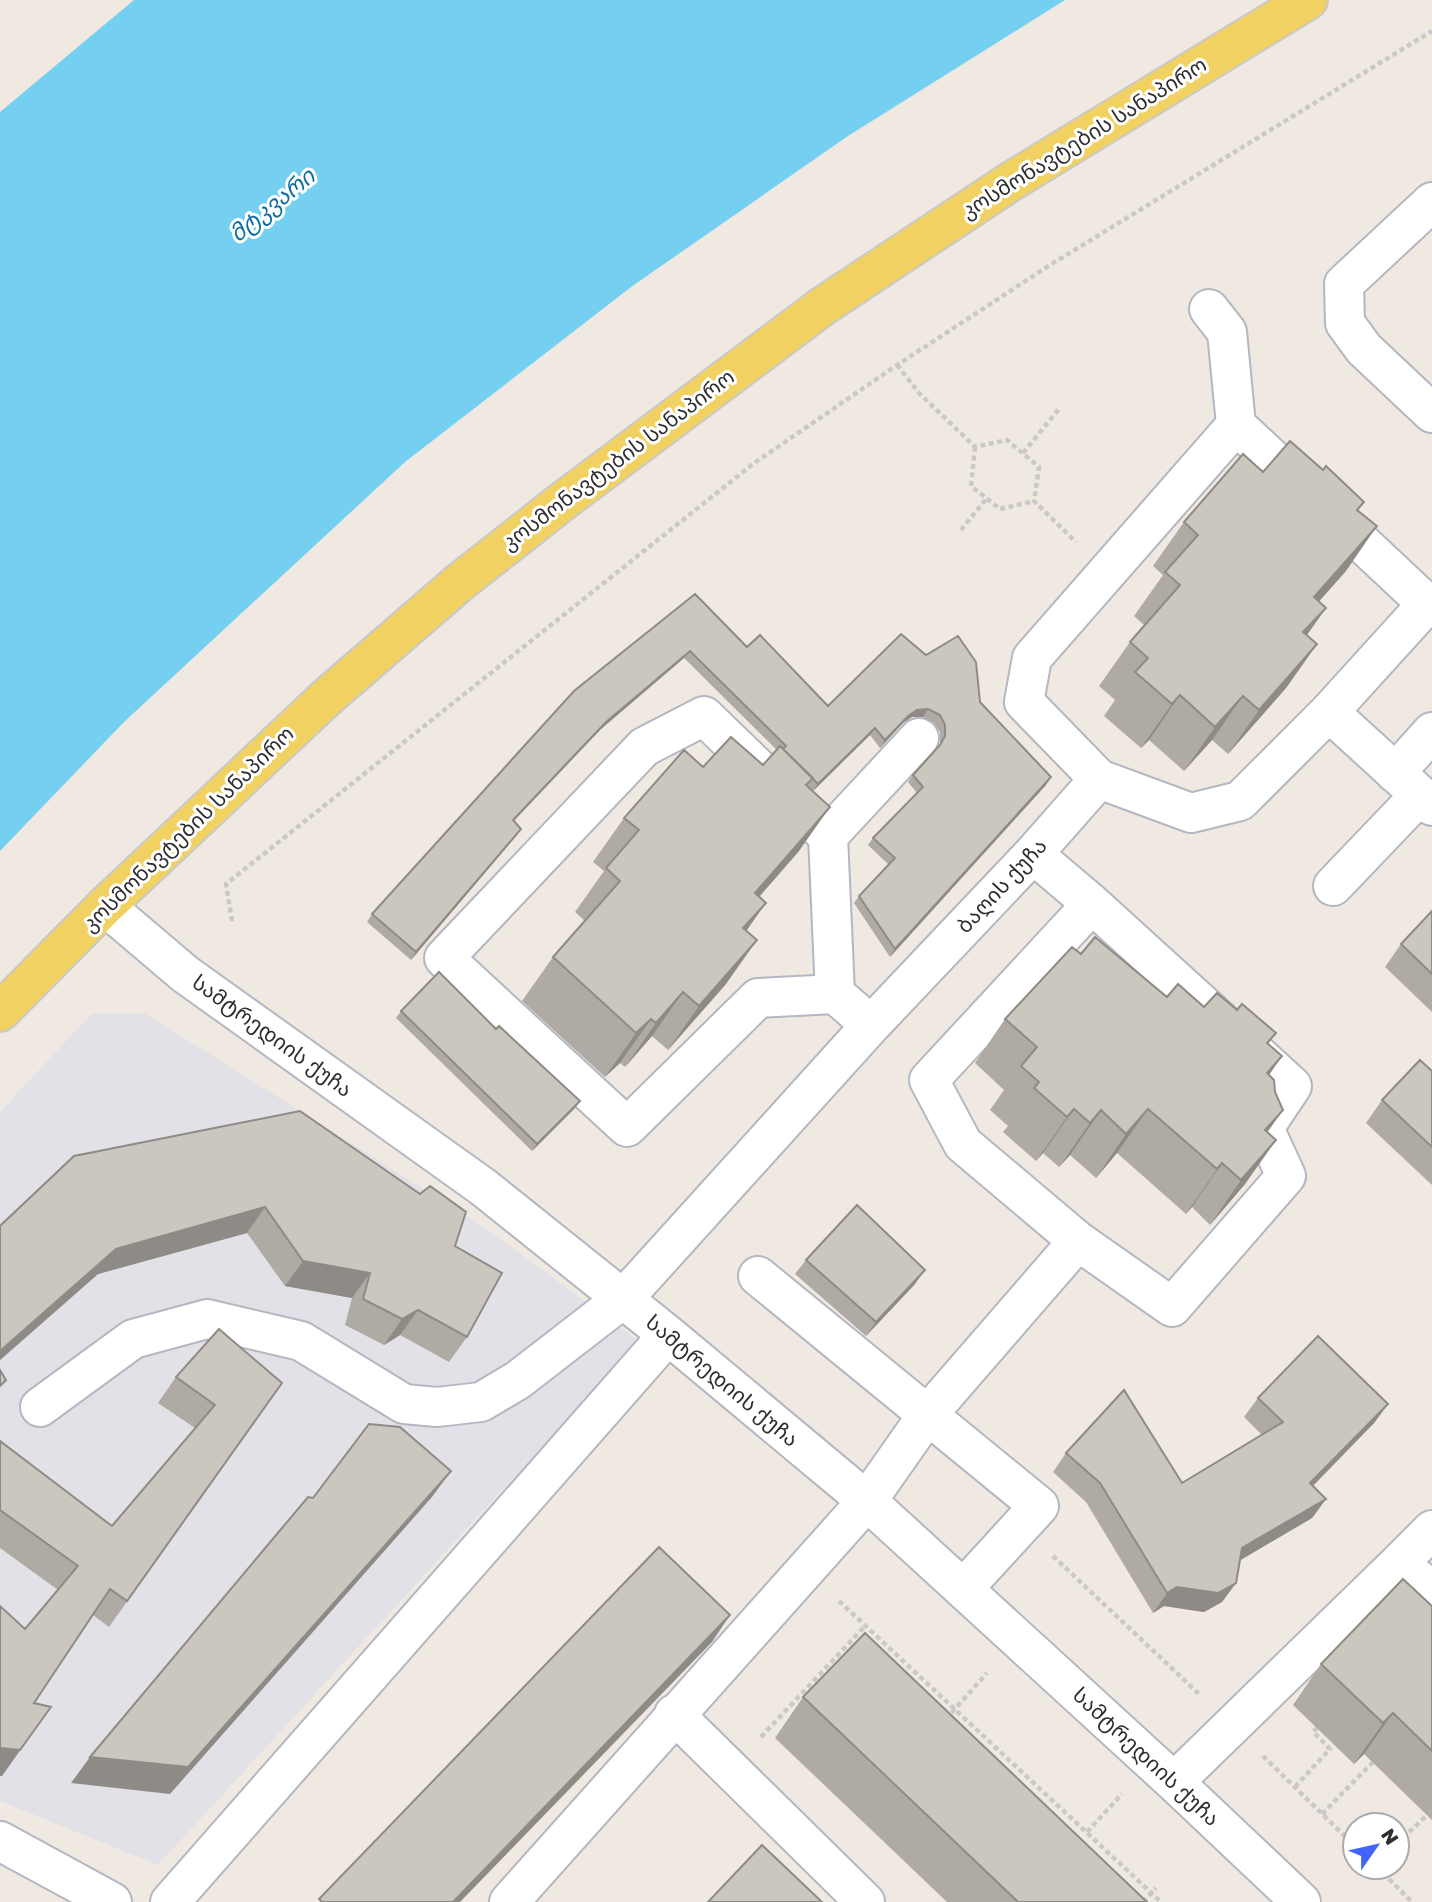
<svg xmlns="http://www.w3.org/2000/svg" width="1432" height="1902" viewBox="0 0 1432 1902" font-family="'Golos Text','Noto Sans Georgian',sans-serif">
  <rect width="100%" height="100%" fill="#efe9e1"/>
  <path fill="#e3e1e8" d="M92,1013L146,1014L484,1227L639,1341L158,1865L0,1801V1112Z"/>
  <path fill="#75cff0" d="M134,0H1065L848,136L631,287L405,462L124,722L0,851V112Z"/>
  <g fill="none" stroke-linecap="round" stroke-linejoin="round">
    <defs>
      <path id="minor" d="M1432,202L1344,284L1345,323L1364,349L1432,413
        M1209,309L1227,332L1236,425
        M1395,773L1432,732
        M1099,779L1024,702L1032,658L1236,425L1427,604L1329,712
        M828,836L919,738
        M1033,854L1092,904L1292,1086L1264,1128L1286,1176L1172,1307L1078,1241L963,1144L929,1080L1092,904
        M1333,886L1420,795
        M105,906L185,974L483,1187L668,1335L867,1501L1174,1782L1301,1902
        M835,994L828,836L704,716L644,747L444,958L627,1127L758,998L835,994L871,1025
        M758,1276L1039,1506L963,1589
        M40,1407L133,1339L207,1319L301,1341L404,1404L437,1407L481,1402L518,1380L624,1298L871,1025L1033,854L1099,779L1191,813L1240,801L1329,712L1432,806
        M1398,1564L1432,1530
        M674,1714L865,1902
        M1174,1782L1398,1564L1432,1590
        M0,1841L112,1902
        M170,1902L668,1335
        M509,1902L867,1501L928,1414L1078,1241"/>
      <path id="major" d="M0,1012L105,906L326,698L460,582L563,501L823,306L1010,182L1308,0"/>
    </defs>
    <use href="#minor" stroke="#b4b7c1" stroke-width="42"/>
    <use href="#major" stroke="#c9c9c9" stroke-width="42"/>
    <path stroke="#c9c9c9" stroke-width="4.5" stroke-dasharray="5 3.5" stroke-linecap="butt" d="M897,365L919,393L975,447L1007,440L1039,467L1034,501L1076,542
      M975,447L971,486L1000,509L1034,501
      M1023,453L1059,409
      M961,530L987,498
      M232,921L226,884L753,464L897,365L1050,265L1432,31
      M1053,1556L1199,1694
      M839,1601L1161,1902
      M946,1719L987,1673
      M761,1737L865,1626
      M1263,1756L1355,1846
      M1295,1787L1330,1749L1313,1732L1317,1728
      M1322,1814L1373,1762
      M1087,1832L1122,1794
      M1397,1844L1427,1815
      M1377,1867L1412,1902
      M1143,1902L1156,1888"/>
    <use href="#minor" stroke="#fff" stroke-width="38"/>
    <use href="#major" stroke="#f2d163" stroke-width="38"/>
  </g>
  <path fill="#afaba4" d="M1323,470L1364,502L1358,510L1346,571L1319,601L1326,608L1306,635L1317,644L1286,688L1228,754L1212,740L1184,771L1149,740L1141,748L1104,716L1115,700L1099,686L1130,642L1144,625L1134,616L1163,575L1153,566L1184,522L1263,472Z
    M695,594L747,647L828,706L980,702L1046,785L890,957L854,903L859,896L888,864L868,845L873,838L917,793L908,782L913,775L937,749L940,744V732L934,723L923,717H912L903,723L880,748L870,735L813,791L807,786L799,851L759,897L726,984L668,1050L652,1036L625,1067L620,1063L605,1077L522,1001L553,957L585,921L575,912L604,871L593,862L624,818L703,767L763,765L777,750L684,658L601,729L514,821L521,829L516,836L411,960L367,922L372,914Z
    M1432,911V1012L1385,967L1401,944Z
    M1081,954L1167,997L1204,1007L1237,1010L1276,1033L1268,1044L1282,1056L1269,1075L1283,1110L1267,1132L1276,1140L1245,1184L1210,1225L1192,1207L1186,1214L1117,1153L1096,1178L1070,1155L1059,1167L1043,1153L1036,1161L1003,1132L1008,1126L990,1110L1004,1090L975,1063L1005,1019Z
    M401,1011L575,1108L532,1151L396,1018Z
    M1432,1071V1185L1366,1123L1382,1100Z
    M74,1156L455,1246L467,1337L449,1362L400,1335L384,1345L345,1325L352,1298L285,1286L247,1233L98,1274L0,1360V1226Z
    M806,1260L915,1284L866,1336L795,1274Z
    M176,1377L282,1383L109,1627L93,1615L34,1703L2,1776H0V1606L25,1629L58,1590L0,1548V1441L112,1526L195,1428L158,1403Z
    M1258,1398L1388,1404L1374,1423L1313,1486L1326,1499L1312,1518L1240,1560L1236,1583L1222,1602L1204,1612L1164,1606L1153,1613L1086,1502L1053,1472L1066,1453L1182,1483L1262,1435L1244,1417Z
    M1432,1606V1820L1364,1754L1354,1764L1293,1705L1321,1664Z
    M803,1697L1147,1902H947L775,1738Z"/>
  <path fill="#8e8b86" d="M1377,526L1346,571L1283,642L1314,597Z
    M1326,608L1295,652L1303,632Z
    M1317,644L1286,688L1228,754L1259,710Z
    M690,651L684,658L601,729L507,827L513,820L606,722Z
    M1180,695L1149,740L1141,748L1172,704Z
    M1243,696L1212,740L1184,771L1215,727Z
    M928,709L923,717H912L903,723L880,748L885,740L908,716L917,710Z
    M875,728L870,735L813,791L818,784Z
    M1051,777L1046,785L890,957L895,949Z
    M830,807L799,851L724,937L755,893Z
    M521,829L516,836L411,960L416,952Z
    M766,903L735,947L743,928Z
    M757,940L726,984L668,1050L699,1006Z
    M683,992L652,1036L625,1067L656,1023Z
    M651,1019L620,1063L605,1077L636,1033Z
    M1282,1056L1251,1101L1267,1073Z
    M580,1101L575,1108L532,1151L537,1144Z
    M1074,1109L1043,1153L1036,1161L1067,1117Z
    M1148,1109L1117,1153L1096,1178L1126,1134Z
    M1101,1110L1070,1155L1059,1167L1090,1123Z
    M1283,1110L1252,1154L1234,1175L1265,1130Z
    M1276,1140L1245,1184L1210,1225L1241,1180Z
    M1222,1163L1192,1207L1186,1214L1217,1169Z
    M265,1207L247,1233L98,1274L0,1360V1351L116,1249Z
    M303,1261L370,1273L352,1298L285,1286Z
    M925,1270L915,1284L866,1336L876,1322Z
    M418,1310L400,1335L384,1345L402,1319Z
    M1388,1404L1374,1423L1297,1502L1310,1483Z
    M451,1471L432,1497L170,1794L71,1783L90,1757Z
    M1326,1499L1312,1518L1229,1567L1242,1548Z
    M1236,1583L1222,1602L1204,1612L1164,1606L1153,1613L1167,1593L1177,1587Z
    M730,1615L712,1642L460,1902H453Z
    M51,1707L2,1776H0V1748Z
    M1393,1713L1364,1754L1354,1764L1383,1723Z"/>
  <path fill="#cbc7bf" stroke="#8e8b86" stroke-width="2" d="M1290,441L1323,470L1326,466L1364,502L1357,510L1377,526L1314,597L1326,608L1303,632L1317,644L1259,710L1243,696L1215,727L1180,695L1172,704L1135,672L1148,658L1130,642L1180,585L1165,572L1198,535L1184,522L1243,454L1263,472Z
    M695,594L747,647L760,635L828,706L901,634L926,655L958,636L976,662L980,702L1051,777L895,949L859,896L895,858L873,838L923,787L913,775L940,745L945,736V725L940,715L928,709L917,710L908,716L885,740L875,728L818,784L783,749L786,746L690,651L606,722L513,820L521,829L416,952L372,914L574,691Z
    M731,737L763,765L780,746L813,778L806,785L830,807L755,893L766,903L743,928L757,940L699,1006L683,992L656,1023L651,1019L636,1033L553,957L620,881L606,868L639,830L624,818L684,750L703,767Z
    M1432,911V974L1401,944Z
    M1095,937L1167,997L1178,984L1204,1007L1217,993L1237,1010L1242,1004L1276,1033L1267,1043L1282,1056L1267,1073L1274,1080L1275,1092L1283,1110L1265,1130L1276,1140L1241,1180L1222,1163L1217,1169L1148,1109L1126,1134L1101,1110L1090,1123L1074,1109L1067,1117L1034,1088L1039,1082L1021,1066L1037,1047L1005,1019L1072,947L1081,954Z
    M439,972L496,1029L499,1026L580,1101L537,1144L401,1011Z
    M1420,1060L1432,1071V1147L1382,1100Z
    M300,1111L420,1194L430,1186L466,1212L455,1246L502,1273L467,1337L418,1310L402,1319L363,1299L370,1273L303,1261L265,1207L116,1249L0,1351V1226L74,1156Z
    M857,1205L925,1270L876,1322L806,1260Z
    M219,1329L282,1383L127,1601L110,1589L34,1703L51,1707L20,1750L0,1748V1606L25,1629L78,1566L0,1510V1441L112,1526L215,1405L176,1377Z
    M1318,1336L1388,1404L1310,1483L1326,1499L1242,1548L1236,1583L1218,1593L1177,1587L1167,1593L1100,1483L1066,1453L1124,1390L1182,1483L1283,1422L1258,1398Z
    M0,1370L6,1380L0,1386Z
    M369,1424L400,1427L451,1471L188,1767L90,1757L308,1497L313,1498Z
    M659,1547L730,1615L453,1902H322L319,1899Z
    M1403,1579L1432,1606V1751L1393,1713L1383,1723L1321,1664Z
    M865,1633L1147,1902H1018L803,1697Z
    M762,1845L822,1902H708Z"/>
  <g text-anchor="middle" stroke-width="6" stroke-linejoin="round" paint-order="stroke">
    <g font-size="21" fill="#2e2e2e" stroke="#fff">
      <text transform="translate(1084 138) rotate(-32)" y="7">კოსმონავტების სანაპირო</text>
      <text transform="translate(618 460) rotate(-37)" y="7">კოსმონავტების სანაპირო</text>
      <text transform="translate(188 829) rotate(-44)" y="7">კოსმონავტების სანაპირო</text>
      <text transform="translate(1002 886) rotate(-47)" y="7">ბაღის ქუჩა</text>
      <text transform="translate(272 1036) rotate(36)" y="7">სამტრედიის ქუჩა</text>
      <text transform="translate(722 1381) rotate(40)" y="7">სამტრედიის ქუჩა</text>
      <text transform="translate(1146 1757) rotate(43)" y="7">სამტრედიის ქუჩა</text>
    </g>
    <g font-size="23" font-style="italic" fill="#0d6fa3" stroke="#fff">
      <text transform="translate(272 205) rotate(-39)" y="8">მტკვარი</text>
    </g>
  </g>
  <g transform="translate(1376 1846) rotate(56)"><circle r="33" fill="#ffffff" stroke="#ababab" stroke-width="2"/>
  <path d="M0-5L12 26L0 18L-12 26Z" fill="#4264fb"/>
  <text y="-10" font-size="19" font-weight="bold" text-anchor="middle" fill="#2e2e2e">N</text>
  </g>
</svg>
